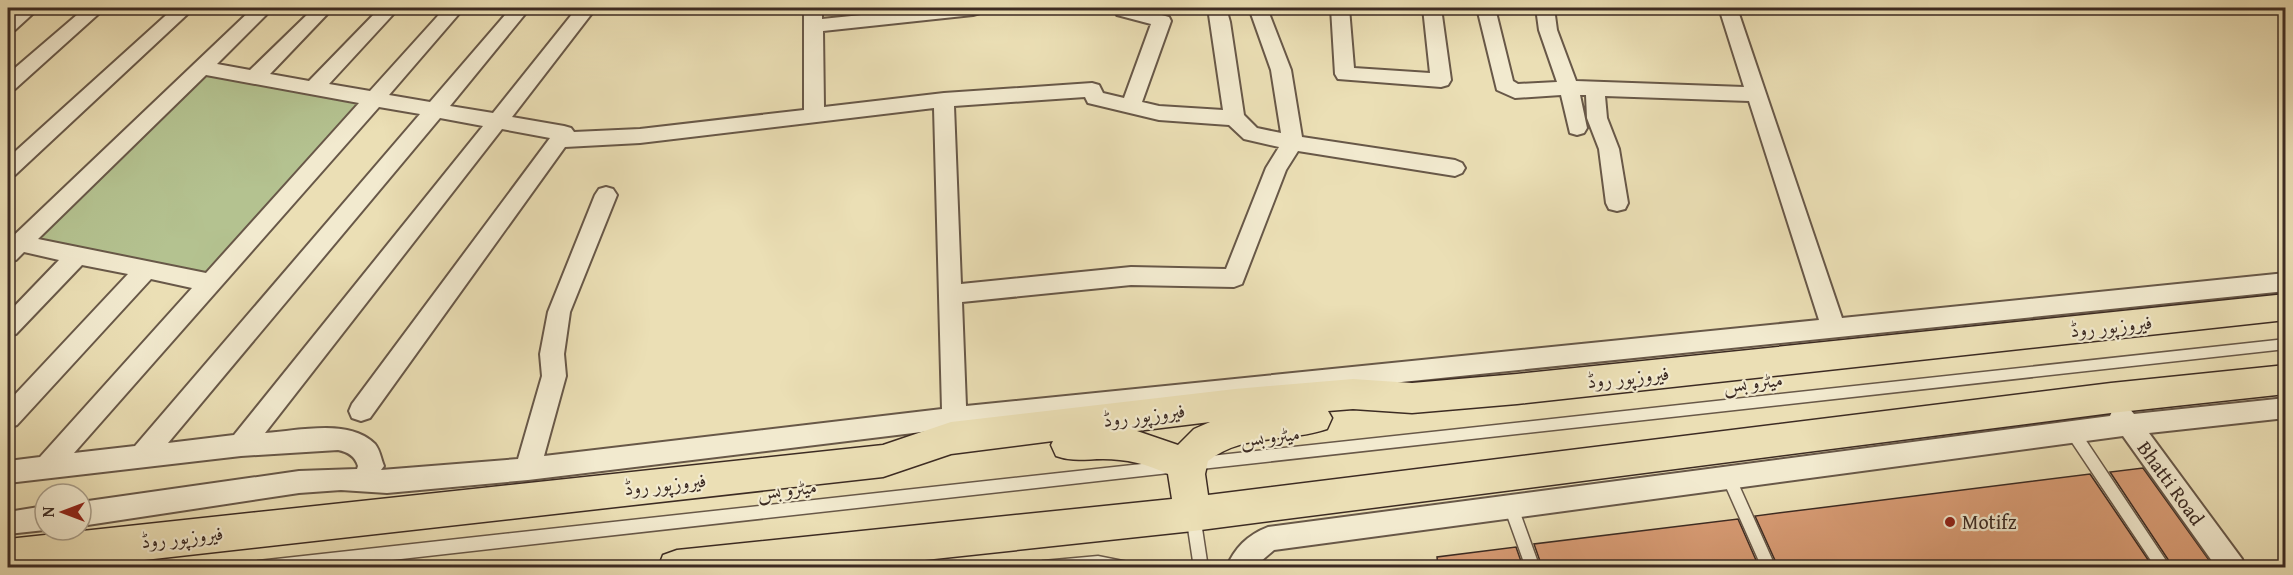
<svg xmlns="http://www.w3.org/2000/svg" width="2293" height="575" viewBox="0 0 2293 575" font-family="'Gentium Book Plus',Amiri,serif">
  <rect width="100%" height="100%" fill="#ebdfb5"/>
  <filter id="stains"><feTurbulence type="fractalNoise" baseFrequency=".00333" numOctaves="4"/><feColorMatrix values="0 0 0 0 .2 0 0 0 0 .09 0 0 0 0 .02 0 0 0 .5 -.17"/></filter>
  <radialGradient id="worn" r=".72"><stop offset=".6" stop-color="#630" stop-opacity="0"/><stop offset="1" stop-color="#630" stop-opacity=".3"/></radialGradient>
  <path fill="#b4c290" stroke="#78765a" stroke-width="1.5" d="M201,68L372,98L211,283L19,243Z"/>
  <path fill="#d89c75" stroke="#3c2b23" stroke-width="1.5" d="M2143,468L2214,567H2173L2110,472Z
    M2090,474L2153,567H1778L1755,516Z
    M1738,519L1759,567H1542L1534,544Z
    M1516,547L1523,567H1438L1437,557Z"/>
  <g fill="none" stroke-linecap="round" stroke-linejoin="round">
    <defs>
      <path id="service" d="M2286,339V349L1192,470L1187,468L1185,464L1187,460L1192,458Z
        M2072,425L2077,427L2171,568H2156L2067,435L2065,431L2067,427Z
        M1169,461L1174,463L1176,467L1174,471L1169,473L321,568H251L253,563L258,561Z
        M1729,472L1734,474L1776,568H1762L1722,478L1724,474Z
        M1511,501L1516,503L1518,507L1540,568H1526L1504,507L1506,503Z
        M1193,509L1198,511L1200,515L1208,568H1194L1186,515L1188,511Z
        M1098,556L1133,563L1135,568H1036L1038,563L1043,561Z"/>
      <path id="minor" d="M19,8H39L15,30L8,32V17Z
        M85,8H105L15,89L8,91V74Z
        M174,8H194L15,175L8,177V158Z
        M253,8H273L217,64L250,70L314,8H333L270,74L309,81L380,8H399L329,84L370,91L445,8H464L389,95L430,102L511,8H530L450,106L493,113L577,8H596L512,117L564,126L571,128L574,132L640,129L804,110V8H822V19L930,8L982,9L980,13L973,15L823,31L824,107L944,93L1092,83L1099,85L1103,93L1124,98L1151,24L1117,15L1115,11L1117,8H1136L1169,17L1171,21L1142,102L1159,106L1223,110L1208,8H1226L1230,22L1244,115L1257,128L1281,133L1271,70L1249,8H1267L1291,70L1302,137L1455,160L1462,163L1465,168L1462,173L1455,176L1298,151L1286,170L1242,284L1234,287L1131,285L962,302L966,406L1819,320L1749,101L1605,96L1607,118L1619,149L1628,203L1625,209L1617,211L1609,209L1606,203L1599,149L1587,118L1586,95H1580L1587,128L1584,133L1577,135L1570,133L1561,95L1515,98L1497,90L1477,8H1495L1513,81L1518,84L1557,82L1539,30L1536,8H1554L1557,30L1576,81L1744,87L1719,8H1737L1842,318L2286,273V291L954,428L528,480L387,493L341,490L299,493L81,526V502L299,471L357,469L358,466C355,456 348,452 338,450L241,456L8,483V461L40,457L192,288L151,279L17,425L8,428V402L128,274L82,265L16,334L8,336V313L59,260L24,252L16,260L8,262V241ZM206,75L359,103L206,273L38,239ZM1085,97L1088,103L1159,120L1229,125L1244,139L1279,147L1266,168L1226,269L1131,267L961,284L954,106ZM379,107L420,114L135,446L74,453ZM934,108L942,409L544,456L566,376L564,354L570,312L617,195L613,189L606,187L599,189L595,195L548,312L540,354L542,376L518,459L381,470L384,466C381,459 380,450 375,444C349,418 298,431 265,433L502,129L550,138L352,404L349,411L352,418L361,421L370,418L565,147L640,143ZM440,118L483,126L234,435L168,443Z
        M1331,8H1349L1354,68L1430,73L1423,8H1441L1451,80L1448,85L1441,87L1338,79L1335,74Z
        M2286,398V418L2149,433L2242,559L2246,568H2217L2123,436L1274,550L1253,568H1226C1235,548 1247,535 1268,527L2110,416L2113,409C2123,405 2128,406 2134,414Z
        M45,506V530L8,534V512Z"/>
      <path id="primary" d="M2286,294V320L1517,404L1412,413L1353,409L1328,411L1332,418L1327,429C1286,443 1243,433 1208,461L1205,474L1208,495L2111,383L2286,365V394L2111,413L1193,531L850,568H658L663,555L677,550L1172,499L1168,474C1147,464 1126,459 1103,459C1086,459 1072,462 1056,456L1051,445L1053,441L951,454L883,477L73,568H8V539L883,445L951,422L1235,389L1353,379L1412,383L1517,374ZM1210,422L1194,429L1178,445L1137,431Z"/>
    </defs>
    <use href="#service" stroke="#685848" stroke-width="3"/>
    <use href="#minor" stroke="#685848" stroke-width="4"/>
    <use href="#primary" stroke="#3c2b23" stroke-width="3"/>
    <use href="#service" fill="#f2eacf" fill-rule="evenodd"/>
    <use href="#minor" fill="#f2eacf" fill-rule="evenodd"/>
    <use href="#primary" fill="#ebdfb5" fill-rule="evenodd"/>
  </g>
  <circle fill="#8f2418" stroke="#f2eacf" stroke-width="2" cx="1950" cy="522" r="6"/>
  <g text-anchor="middle" stroke-width="4.5" stroke-linejoin="round" paint-order="stroke">
    <g font-size="20" fill="#3c2b23" stroke="#f2eacf">
      <text transform="translate(2111 326) rotate(-6)" y="7">فیروزپور روڈ</text>
      <text transform="translate(1628 377) rotate(-6)" y="7">فیروزپور روڈ</text>
      <text transform="translate(1753 382) rotate(-6)" y="7">میٹرو بس</text>
      <text transform="translate(1144 415) rotate(-7)" y="7">فیروزپور روڈ</text>
      <text transform="translate(1270 436) rotate(-6)" y="7">میٹرو بس</text>
      <text transform="translate(2171 483) rotate(54)" y="7">Bhatti Road</text>
      <text transform="translate(665 484) rotate(-6)" y="7">فیروزپور روڈ</text>
      <text transform="translate(787 489) rotate(-6)" y="7">میٹرو بس</text>
      <text transform="translate(182 537) rotate(-6)" y="7">فیروزپور روڈ</text>
    </g>
    <g font-size="20" fill="#3c2b23" stroke="#f2eacf" text-anchor="start">
      <text x="1962" y="529">Motifz</text>
    </g>
  </g>
  <rect width="2293" height="575" fill="none" stroke="#ebdfb5" stroke-width="30"/>
  <rect x="9" y="9" width="2275" height="557" fill="none" stroke="#3c2b23" stroke-width="3"/>
  <rect x="15" y="15" width="2263" height="545" fill="none" stroke="#3c2b23" stroke-width="1.5"/>
  <g transform="translate(63 512) rotate(270)"><circle r="28" fill="#f2eacf" stroke="#a99e8a" stroke-width="1.5"/>
  <path d="M0-4.5L10 22L0 15L-10 22Z" fill="#8f2418"/>
  <text y="-9" font-size="16" font-weight="bold" text-anchor="middle" fill="#3c2b23">N</text>
  </g>
  <rect width="100%" height="100%" filter="url(#stains)"/>
  <rect width="100%" height="100%" fill="url(#worn)"/>
</svg>
